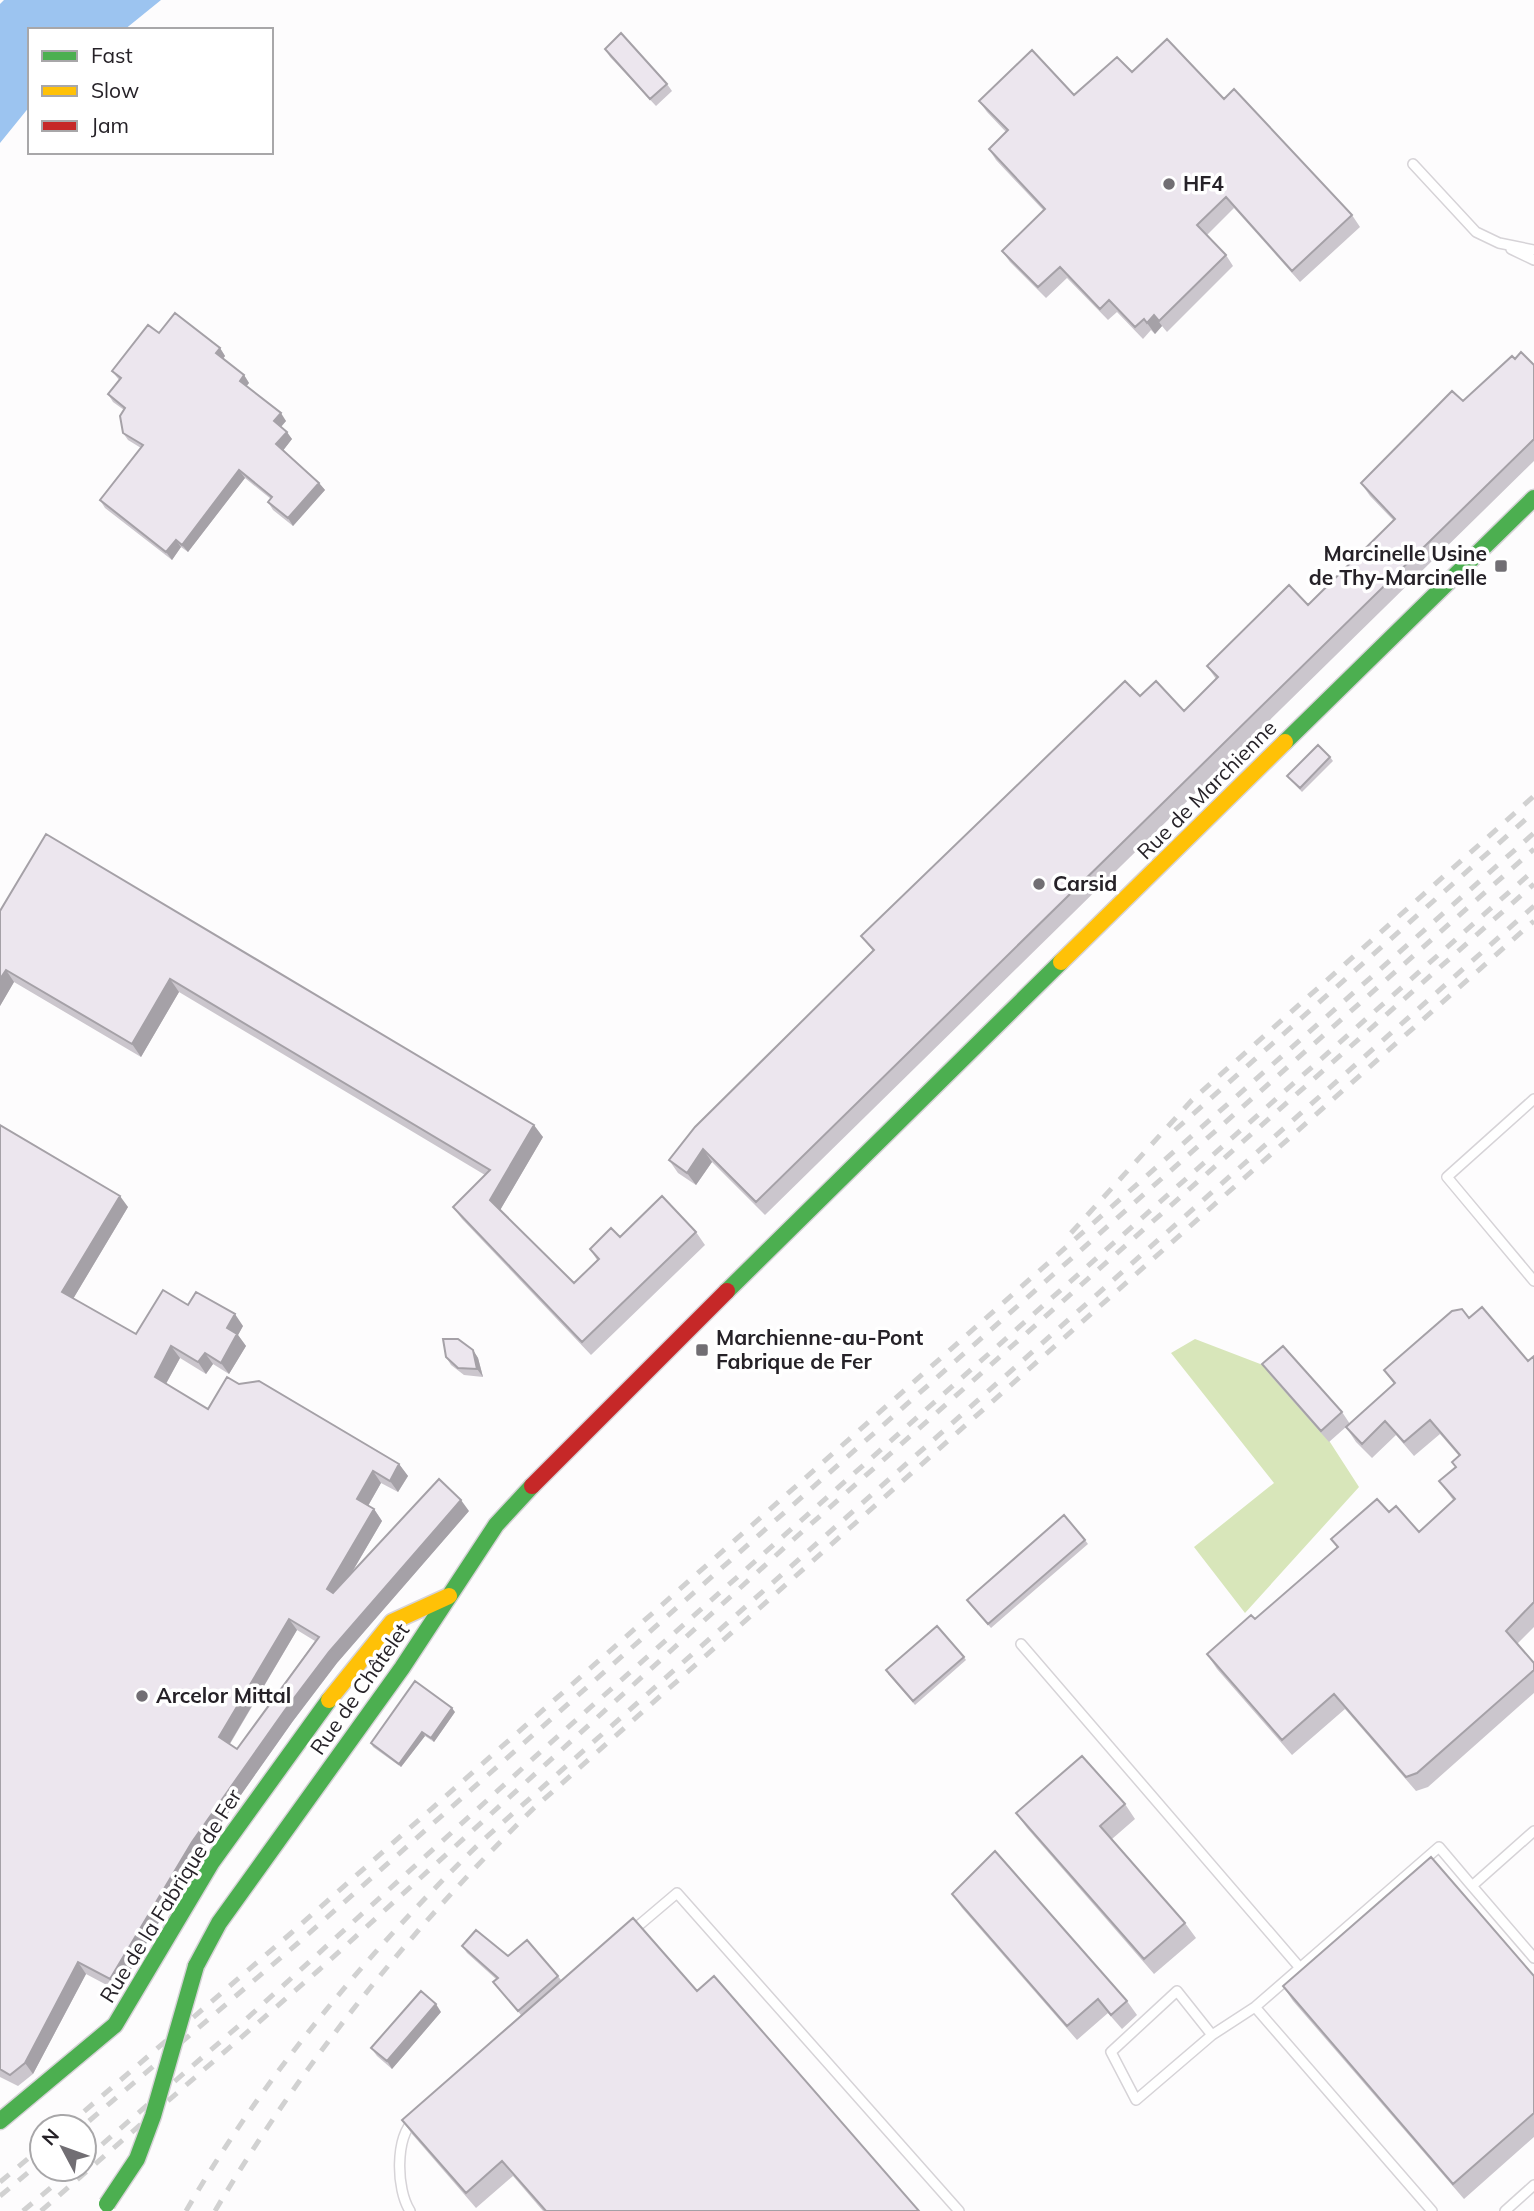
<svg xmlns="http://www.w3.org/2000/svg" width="1534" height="2211" viewBox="0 0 1534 2211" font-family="Mulish,sans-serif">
  <rect width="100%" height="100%" fill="#fdfcfd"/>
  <path fill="#d8e6ba" d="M1195,1339L1286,1374L1359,1487L1245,1613L1194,1547L1274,1483L1171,1353Z"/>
  <path fill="#9cc4f0" d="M4,0H161L124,30H30V106L0,143V4Z"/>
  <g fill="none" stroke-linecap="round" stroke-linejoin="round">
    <defs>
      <path id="lane" d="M1413,164L1476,232L1499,243L1534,250
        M1511,249L1534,260
        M1534,1099L1447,1177L1534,1281
        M1021,1644L1301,1969
        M1534,1831L1472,1886L1534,1958
        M631,1932L677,1893L959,2211
        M1255,2007L1432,2211
        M1212,2035L1177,1991L1111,2052L1136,2100L1212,2035L1255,2007L1439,1847L1472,1886
        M410,2211C396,2189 395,2138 414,2120
        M1505,2211L1534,2185"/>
      <path id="fast" d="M1285,742L1534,498
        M727,1291L1061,962
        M196,1966L219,1923L402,1668L496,1525L532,1486
        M0,2121L115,2025L212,1862L329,1700"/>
      <path id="slow" d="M1061,962L1285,742
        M329,1700L392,1622L449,1596"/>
      <path id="jam" d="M532,1486L727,1291"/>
    </defs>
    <use href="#lane" stroke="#d6d3d7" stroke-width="12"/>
    <use href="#fast" stroke="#d6d3d7" stroke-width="19"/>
    <use href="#slow" stroke="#d6d3d7" stroke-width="19"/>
    <use href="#jam" stroke="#d6d3d7" stroke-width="19"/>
    <use href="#lane" stroke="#fff" stroke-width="9"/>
    <use href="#fast" stroke="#4caf50" stroke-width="16"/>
    <use href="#slow" stroke="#ffc107" stroke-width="16"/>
    <use href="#jam" stroke="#c62828" stroke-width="16"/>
    <path stroke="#d1d1d1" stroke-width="5" stroke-dasharray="12 12" stroke-linecap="butt" d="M1175,1130L1534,812
      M1071,1233L1192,1100L1534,796
      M89,2121L298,1943L1534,849
      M66,2127L290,1934L1534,833
      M84,2160L243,2022L548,1745L1534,870
      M0,2182L42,2147
      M0,2196L42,2161
      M23,2211L73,2169
      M41,2211L320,1969L794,1539L1534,884
      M186,2211C266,2073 368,1952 482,1841L1534,906
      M215,2211C303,2062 409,1931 533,1809L1534,921"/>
    <defs>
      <path id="fast-bridge" d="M107,2204L137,2159L153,2116L196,1966"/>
    </defs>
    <use href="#fast-bridge" stroke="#d6d3d7" stroke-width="19" stroke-linecap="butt"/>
    <use href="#fast-bridge" stroke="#4caf50" stroke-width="16"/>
  </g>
  <path fill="#cbc6cd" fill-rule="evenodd" d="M605,49L667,84L672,91L656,106L610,57Z
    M1132,72L1224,99L1352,215L1360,227L1300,282L1234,208L1207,235L1226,255L1233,266L1167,332L1162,326L1155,334L1151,330L1143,339L1117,312L1108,320L1067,278L1046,298L1010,262L1002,251L1044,211L996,160L989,149L1006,132L987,112L979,101L1074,95Z
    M159,333L220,348L225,356L223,359L244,375L249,383L246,386L286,421L281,427L292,439L283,450L319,483L325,490L293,526L273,510L268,502L271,499L245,478L188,552L181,547L172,560L105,508L100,500L141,448L128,440L123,433L124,410L113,402L108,394L119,380L112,371Z
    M1515,359L1534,365V461L765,1215L712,1162L696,1185L678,1173L669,1160L873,951L861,936L1140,696L1184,711L1216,679L1207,666L1308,605L1394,521L1370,496L1361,483Z
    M1330,757L1333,761L1302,792L1287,776Z
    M46,834L543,1137L500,1210L574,1283L597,1260L590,1249L620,1237L696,1232L705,1245L591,1355L462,1219L453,1207L485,1175L179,992L141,1057L14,982L0,1006V911Z
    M0,1125L128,1207L73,1299L136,1334L188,1305L243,1326L238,1335L246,1346L229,1374L213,1364L206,1374L180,1358L166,1384L208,1409L239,1384L399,1464L408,1476L398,1492L381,1483L368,1506L374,1509L382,1521L351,1574L469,1511L337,1663L293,1721L200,1853L118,1991L86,1974L33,2074L18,2086L0,2077ZM297,1630L315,1641L237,1749L230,1744Z
    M1469,1318L1528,1361L1534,1356V1627L1517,1644L1534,1663V1693L1428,1787L1416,1791L1345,1709L1292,1755L1217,1669L1207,1654L1255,1619L1337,1547L1331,1539L1389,1512L1419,1532L1453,1500L1439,1481L1456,1467L1452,1462L1459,1456L1440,1434L1414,1456L1396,1435L1372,1458L1356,1442L1346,1427L1329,1442L1270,1375L1262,1364L1342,1412L1350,1424L1394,1384L1384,1370Z
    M473,1350L478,1358L483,1377L464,1375L451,1365L446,1357Z
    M1085,1540L1088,1544L991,1628L969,1603Z
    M964,1657L966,1660L915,1705L888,1674Z
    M455,1712L434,1742L425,1736L401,1767L373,1747L371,1743Z
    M1125,1804L1135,1819L1112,1839L1185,1923L1196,1938L1154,1974L1027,1828L1016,1813Z
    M952,1894L1127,2001L1137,2015L1122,2029L1108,2013L1077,2040L962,1908Z
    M462,1946L508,1956L558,1976L561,1980L697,1991L919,2211H543L513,2176L476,2208L412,2134L402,2120L521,2015L493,1982L496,1979L467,1953Z
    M1534,1976V2137L1464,2199L1293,2001L1283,1986Z
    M441,2012L392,2069L377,2056L371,2048Z"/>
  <path fill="#a5a1a7" d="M1154,315L1162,326L1155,334L1147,323Z
    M220,348L225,356L221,361L216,353Z
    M244,375L249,383L245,388L240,381Z
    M281,413L286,421L279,429L274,421Z
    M287,432L292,439L282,452L276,444Z
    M239,470L245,478L188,552L182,545Z
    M319,483L325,490L293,526L288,518Z
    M176,540L181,547L172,560L166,552Z
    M6,970L14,982L0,1006V979Z
    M170,979L179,992L141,1057L132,1044Z
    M534,1125L543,1137L499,1212L490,1200Z
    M703,1149L712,1162L696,1185L687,1173Z
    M120,1196L128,1207L70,1304L62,1292Z
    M235,1314L243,1326L238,1335L246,1346L229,1374L221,1363L227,1328Z
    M171,1346L180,1358L163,1389L155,1377Z
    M473,1350L478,1358L483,1377L477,1369Z
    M205,1353L213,1364L206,1374L198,1362Z
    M399,1464L408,1476L398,1492L390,1481Z
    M373,1471L381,1483L365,1511L357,1499Z
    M461,1500L469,1511L337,1663L293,1721L200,1853L118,1991L110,1979L192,1842L285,1710L329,1652Z
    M374,1509L382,1521L335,1601L327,1589Z
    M289,1619L297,1630L227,1748L219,1737Z
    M452,1708L455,1712L434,1742L431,1738Z
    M422,1732L425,1736L401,1767L399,1764Z
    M78,1962L86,1974L33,2074L25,2063Z
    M436,2004L441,2012L392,2069L387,2061Z"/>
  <path fill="#ece6ee" stroke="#a5a1a7" stroke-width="2" fill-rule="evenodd" d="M621,33L667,84L650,99L605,49Z
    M1167,39L1224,99L1234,89L1352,215L1292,271L1226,197L1197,225L1226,255L1159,321L1154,315L1147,323L1144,319L1135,327L1109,300L1100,309L1060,267L1038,287L1002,251L1045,209L989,149L1008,130L979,101L1032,50L1074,95L1117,57L1132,72Z
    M175,313L220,348L216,353L244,375L240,381L281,413L274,421L287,432L276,444L319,483L288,518L268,502L272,497L239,470L182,545L176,540L166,552L100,500L143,445L123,433L120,416L125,408L108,394L121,378L112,371L148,325L159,333Z
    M1521,352L1534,365V439L756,1202L703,1149L687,1173L669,1160L695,1127L874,950L861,936L1125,681L1140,696L1156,681L1184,711L1218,677L1207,666L1289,585L1308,605L1395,519L1361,483L1452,391L1463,401L1512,356L1515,359Z
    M1318,745L1330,757L1300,788L1287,776Z
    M46,834L534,1125L490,1200L574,1283L599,1259L590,1249L611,1228L620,1237L662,1196L696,1232L582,1342L453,1207L490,1170L170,979L132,1044L6,970L0,979V911Z
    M0,1125L120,1196L62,1292L136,1334L163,1290L188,1305L196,1292L235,1314L227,1328L237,1334L221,1363L205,1353L198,1362L171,1346L155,1377L208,1409L227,1377L239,1384L259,1381L399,1464L390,1481L373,1471L357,1499L374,1509L327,1589L333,1593L439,1479L461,1500L329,1652L285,1710L192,1842L110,1979L78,1962L25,2063L10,2075L0,2069ZM289,1619L319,1637L237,1749L219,1737Z
    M1482,1307L1528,1361L1534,1356V1602L1506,1631L1534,1663V1670L1417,1773L1406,1777L1334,1694L1282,1740L1207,1654L1251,1615L1255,1619L1338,1547L1331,1539L1377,1499L1389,1512L1396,1506L1419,1532L1455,1499L1439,1481L1456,1467L1452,1462L1460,1455L1430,1420L1404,1442L1385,1421L1362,1444L1346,1427L1395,1383L1384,1370L1452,1311L1462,1309L1469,1318Z
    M443,1339H458L473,1350L477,1369L458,1368L446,1357Z
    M1283,1346L1342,1412L1321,1431L1262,1364Z
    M1064,1515L1085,1540L988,1624L967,1600Z
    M937,1626L964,1657L913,1701L886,1670Z
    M415,1681L452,1708L431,1738L422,1732L399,1764L371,1743Z
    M1082,1756L1125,1804L1100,1826L1185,1923L1144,1959L1016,1813Z
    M995,1851L1127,2001L1111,2015L1098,1999L1067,2026L952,1894Z
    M1431,1857L1534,1976V2113L1453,2184L1283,1986Z
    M633,1918L697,1991L714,1976L919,2211H546L502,2161L466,2193L402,2120Z
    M476,1930L508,1956L527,1940L558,1976L518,2011L493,1982L498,1978L462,1946Z
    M421,1991L436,2004L387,2061L371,2048Z"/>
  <g fill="#716e73" stroke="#fff" stroke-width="2.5">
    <circle cx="1169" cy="184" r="7"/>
    <rect x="1494" y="559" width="14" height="14" rx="3.5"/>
    <circle cx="1039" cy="884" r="7"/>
    <rect x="695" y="1343" width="14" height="14" rx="3.5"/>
    <circle cx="142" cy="1696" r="7"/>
  </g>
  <g text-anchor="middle" stroke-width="7" stroke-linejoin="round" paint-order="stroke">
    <g font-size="21" font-weight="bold" fill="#262228" stroke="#fff" text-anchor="start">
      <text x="1183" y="191">HF4</text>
      <text x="1487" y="561" text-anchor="end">Marcinelle Usine<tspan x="1487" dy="24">de Thy-Marcinelle</tspan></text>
      <text x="1053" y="891">Carsid</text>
      <text x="716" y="1345">Marchienne-au-Pont<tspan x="716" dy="24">Fabrique de Fer</tspan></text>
      <text x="156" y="1703">Arcelor Mittal</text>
    </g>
    <g font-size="21" fill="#262228" stroke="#fff">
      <text transform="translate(1207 790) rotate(-45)" y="7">Rue de Marchienne</text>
      <text transform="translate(360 1689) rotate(-55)" y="7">Rue de Châtelet</text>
      <text transform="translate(171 1896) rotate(-58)" y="7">Rue de la Fabrique de Fer</text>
    </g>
  </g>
  <rect x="28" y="28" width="245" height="126" fill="#ffffff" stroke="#a8a7a9" stroke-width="2"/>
  <rect x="42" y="51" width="35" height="10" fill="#4caf50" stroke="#a8a7a9" stroke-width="2"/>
  <text x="91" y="63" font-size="21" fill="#262228">Fast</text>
  <rect x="42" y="86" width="35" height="10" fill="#ffc107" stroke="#a8a7a9" stroke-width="2"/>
  <text x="91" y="98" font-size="21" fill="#262228">Slow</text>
  <rect x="42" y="121" width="35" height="10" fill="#c62828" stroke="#a8a7a9" stroke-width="2"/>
  <text x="91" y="133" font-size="21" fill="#262228">Jam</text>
  <g transform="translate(63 2148) rotate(311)"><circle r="33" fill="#ffffff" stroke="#a8a7a9" stroke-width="2"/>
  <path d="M0-5L12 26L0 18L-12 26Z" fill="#716e73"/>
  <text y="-10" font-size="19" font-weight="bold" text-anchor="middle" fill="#262228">N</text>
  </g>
</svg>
